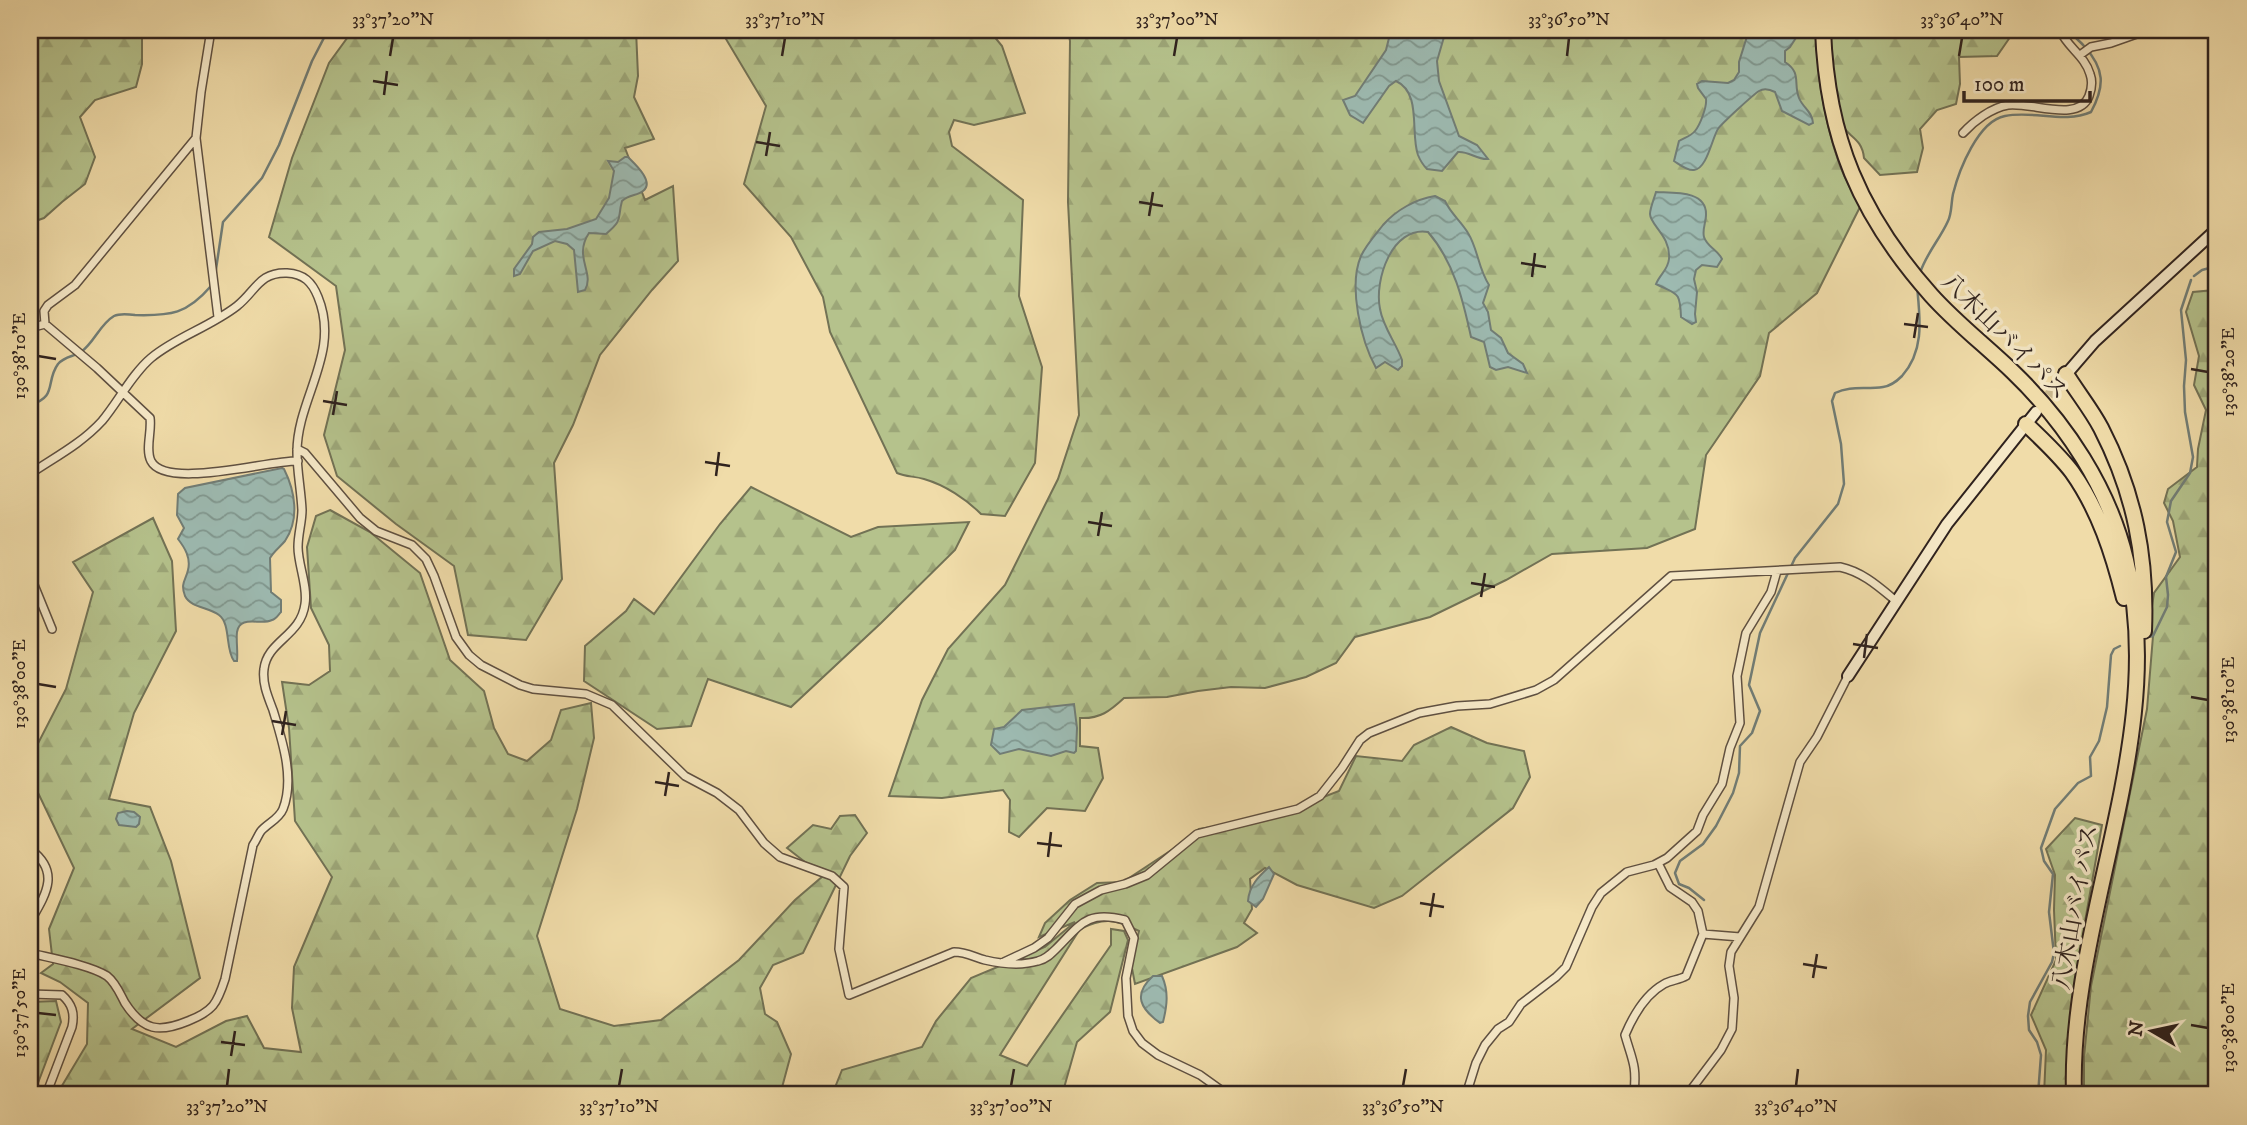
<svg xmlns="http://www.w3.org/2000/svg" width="2247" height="1125" viewBox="0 0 2247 1125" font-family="'IM FELL DW Pica','Noto Serif JP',serif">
  <defs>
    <pattern id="forest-firs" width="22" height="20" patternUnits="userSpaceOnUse" patternTransform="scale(1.75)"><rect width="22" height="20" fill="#b5c28c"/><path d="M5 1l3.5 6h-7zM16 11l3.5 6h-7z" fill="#9ca678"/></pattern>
    <pattern id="water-waves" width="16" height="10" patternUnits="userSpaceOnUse" patternTransform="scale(1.75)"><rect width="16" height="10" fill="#9dbab1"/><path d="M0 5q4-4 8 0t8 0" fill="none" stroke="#80978f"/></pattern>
  </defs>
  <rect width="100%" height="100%" fill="#f0dca9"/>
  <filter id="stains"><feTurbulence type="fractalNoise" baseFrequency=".00286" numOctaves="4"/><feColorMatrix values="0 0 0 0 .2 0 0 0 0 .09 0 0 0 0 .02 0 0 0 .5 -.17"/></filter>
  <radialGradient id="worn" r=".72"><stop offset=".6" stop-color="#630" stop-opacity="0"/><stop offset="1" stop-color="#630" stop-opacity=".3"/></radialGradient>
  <path fill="url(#forest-firs)" stroke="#727255" stroke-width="2" d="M30,30H145L142,38V64L136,87L95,100L80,117L95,157L85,184L62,202L44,218L30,223Z
    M353,30H636L638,76L634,97L654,139L625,148L645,200L673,186L678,261L652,290L600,355L573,425L554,463L562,579L526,640L468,635L454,566L396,524L337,476L324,435L345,350L336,286L269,237L292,158L329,63Z
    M723,30H989L1002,46L1025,113L974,125L954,120L949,132L952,146L1023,200L1019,296L1042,367L1035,463L1005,516L981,514C966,499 945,485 924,479C914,476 906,477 897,473L830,332L823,297L791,237L744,184L766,106L723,34Z
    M1068,30H1816C1817,75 1824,120 1839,163C1844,178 1853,193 1860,207L1817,293L1769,333L1760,376L1706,455L1695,529L1647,548L1552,554L1506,580L1430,617L1355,637L1336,663L1306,677L1265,688L1231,687L1198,691L1167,697L1124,698C1110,711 1100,719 1080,718V746L1098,748L1103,778L1085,811L1047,808L1019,837L1009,832L1010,800L1003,790L942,798L889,796L922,700L948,649L1005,585L1058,479L1079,415L1068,202L1070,41Z
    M1828,30H2015L1997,56L1959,57L1960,84L1956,104L1937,110L1920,129L1923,148L1917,172L1880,175L1864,158C1862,137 1847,137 1841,123C1831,100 1831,55 1828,30Z
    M2214,290L2217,292V306L2214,309L2217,314V1095H2084V1057L2091,986L2147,709L2153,636L2150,619L2154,593L2180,557L2173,521L2164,503L2168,489L2197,467L2198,449L2206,410L2194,385L2199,356L2186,312L2193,292Z
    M751,487L851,537L878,527L969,522L955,550L881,623L791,707L708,679L691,726L657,729L584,681L585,646L626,611L634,599L654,614L720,524Z
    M330,510L370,532L420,573L450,660L484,691L494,728L508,754L527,761L551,740L561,710L591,703L594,738L577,809L537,936L560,1009L614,1026L661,1020L739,960L795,900L823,876L787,848L813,825L831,829L840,816L855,815L867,833L850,856L803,953L773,965L760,988L765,1014L777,1022L791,1054L780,1095H60V1089L87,1044L88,1003L60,982L41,973L53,964L49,929L74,868L30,776V759L66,689L93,592L73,562L153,518L172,561L176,631L134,713L109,799L150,807L171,861L200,978L132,1029L176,1047L226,1021L247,1016L264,1048L301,1052L292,1008L294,967L332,877L295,821L289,728L282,682L309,685L330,671L329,645L311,608L307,547L316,516Z
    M1451,727L1487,743L1524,751L1530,777L1513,808L1402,896L1374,908L1297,885L1265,868L1250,879L1252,909L1244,923L1257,933L1237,947L1135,984L1131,963L1139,931C1115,919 1104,917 1080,929L1000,1055L1027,1066L1111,945V929L1124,931L1128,940L1110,1012L1077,1042L1062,1095H832L842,1070L922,1047L936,1021L971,978L1045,947L1075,922L1039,937L1045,923L1070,900L1097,883L1123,882L1173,849L1199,829L1239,823L1288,811L1339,791L1356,756L1402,761L1414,745Z
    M2075,818L2102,825L2086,916L2067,1059L2068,1095H2044L2046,1050L2031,1015L2056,960L2054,910L2055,875L2046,849Z
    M56,1001L61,1022L35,1091L36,1095H30V1002Z"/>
  <path fill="url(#water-waves)" stroke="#717d76" stroke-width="2" d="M1391,30H1446L1437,61L1439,81L1459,136L1477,145L1488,159C1477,160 1469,151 1458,152L1442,171L1427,169C1423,165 1420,160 1418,155C1410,133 1422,93 1396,81L1389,86L1363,123L1350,115L1343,100L1355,96L1386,50Z
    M1749,30H1801L1790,47L1785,51V62C1802,73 1793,83 1799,98C1803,108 1812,111 1813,123L1809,125L1782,111L1775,92C1769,89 1764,88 1759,91C1754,94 1721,124 1718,129C1712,138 1707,169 1694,170C1687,171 1679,164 1674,161L1679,141C1684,138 1691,136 1695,131C1700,125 1707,107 1706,99L1698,88L1697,84L1702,81L1728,83L1734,80L1739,72V62Z
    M625,157H628C635,164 655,182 643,191C637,196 629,194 622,201C617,219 624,219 606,234L589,233C573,257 595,273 585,290L578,292L574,250L567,244L555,241L533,251L520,274L514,276V269L532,244L533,237L539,232L567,229L596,219L609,198L614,171L608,161L618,162Z
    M1656,192C1673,193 1707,190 1706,215C1706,222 1702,230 1704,237C1707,247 1718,250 1722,259L1717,267L1702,265L1696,270L1694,279L1697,292L1695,314L1696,322L1692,324L1681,317C1680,290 1677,295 1656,284C1660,274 1668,270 1669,259C1671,236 1650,225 1650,214C1650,208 1654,199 1656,192Z
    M1435,196L1445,201C1451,214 1461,221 1468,233C1478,249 1478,268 1489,285L1483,303L1488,312L1491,330L1501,338L1508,353L1523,364L1527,373L1508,367L1496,370L1490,367L1484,342L1471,337C1463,300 1454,262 1428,232C1392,226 1374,280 1380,309C1383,327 1396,343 1402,360V366L1398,370L1385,362L1376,368C1361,341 1348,286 1361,256C1366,245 1376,234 1383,225C1396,210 1416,199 1435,196Z
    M282,468L284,469C295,491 300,519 285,541C280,547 274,551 270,558L271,592L281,600V612C278,615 276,619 272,620C261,626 240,614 237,632C236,641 238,651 237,661H234C225,649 231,624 219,615C209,607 191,608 185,596C180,583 186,580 188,570C191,558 185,548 178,539L184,528L177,515L178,494L185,488Z
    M1074,704L1077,728L1076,751L1074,753L1066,751L1051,756L1019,749L1000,754L991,745L994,729L1004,727L1022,710Z
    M127,811L134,812L140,817L139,824L136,827L119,825L116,819L118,813Z
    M1269,867L1274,874L1263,899L1256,907L1248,901C1249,886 1259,876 1269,867Z
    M1153,976H1162C1169,992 1167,1006 1163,1022L1160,1023C1141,1009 1132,995 1153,976Z"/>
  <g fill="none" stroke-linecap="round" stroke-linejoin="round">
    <path stroke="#717d76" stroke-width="2.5" d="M1920,273C1926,254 1940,239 1948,221C1952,213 1951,203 1953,194C1959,170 1978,121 2005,116C2034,110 2064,124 2091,112C2105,86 2105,69 2084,46C2079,40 2073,37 2070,30
      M215,276L223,222L262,178L279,145L312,61L328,30
      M2194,276L2202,270L2217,266
      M30,405C58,397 45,382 58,364C65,356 73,357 81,352C94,343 100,324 114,316C120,313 128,314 135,315C171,316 187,314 211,286
      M2148,637L2153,636L2167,607L2168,595L2166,577L2176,552L2167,522L2171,501L2190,473L2193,457L2185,412L2184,386L2186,360L2181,310L2191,280
      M1704,900L1689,888L1679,884L1675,873L1680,861L1703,844L1716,826L1733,793L1739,773L1740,746L1752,733L1760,711L1749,685L1760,633L1795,558L1838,504L1844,484L1841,444L1832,401L1835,393C1851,385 1866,390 1883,387C1891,386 1897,381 1902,376C1925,350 1920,318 1917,286
      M2038,1095L2041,1055L2037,1042L2029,1030L2028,1016L2030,1002L2052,962L2054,953L2049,912L2053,874L2044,861L2041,848L2055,809L2078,783L2091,776L2090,757L2099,741L2107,707L2111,655L2114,649L2120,646"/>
    <path stroke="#c9b78d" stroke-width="10" stroke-dasharray="10 5" stroke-linecap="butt" d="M2039,407L2057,385"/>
    <defs>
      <path id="street" d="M211,30L201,92L196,138L218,317
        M2080,55L2091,47L2111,43L2148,30L2217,34
        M1963,133C1974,121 1991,108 2008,105C2032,102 2079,123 2089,96C2092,88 2093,82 2090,74C2085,56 2067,47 2060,30
        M196,138L75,285L48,305L44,311L45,324L97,368L150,418C152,432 145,449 151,461C166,490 269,460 298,461
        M30,328L45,324
        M297,449L305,453L360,518L376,531L412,545L426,559L434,576L456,637L469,655L481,665L520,685L533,689L586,694L612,705L685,776L717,793L739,810L764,843L780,857L832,876L844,887L839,949L849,995L954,952C966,952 974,957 985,960C1002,964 1021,966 1038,961C1046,959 1051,954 1056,949C1081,924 1087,910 1125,920L1134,938L1126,978L1128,1016L1133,1031L1142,1043L1158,1055L1200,1075L1228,1095
        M30,474C55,457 81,444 102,421C118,402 132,374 151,358C176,337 210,327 237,306C256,291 259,272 287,273C304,274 312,282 318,297C341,353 297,398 297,452C297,471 301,490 302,510C302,522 298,534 298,547C298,565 308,586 305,604C301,636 267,641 264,669C262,683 268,697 273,710C282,740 295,778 283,809C279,819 268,823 261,831C258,835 256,841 253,845L225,979C217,1004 213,1011 188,1021C159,1033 143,1031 125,1003C120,994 116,983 107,976C90,965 50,958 30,953
        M30,508L32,518L30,547
        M30,567L32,580L52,629
        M30,849C61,872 46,894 30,922
        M1658,863L1670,887L1692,902L1698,911L1703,934
        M1004,962L1034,948L1048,938L1075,904L1101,890L1125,884L1147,875L1197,834L1298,809L1320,796L1342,768L1360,740L1369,733L1419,713L1457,706L1490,704L1536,690L1554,680L1671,576L1840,567C1863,572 1879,587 1896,601
        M30,994L62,995C72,1004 75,1013 72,1027L46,1095
        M1634,1093C1637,1065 1632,1060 1625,1035C1633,1016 1646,994 1664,984C1671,980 1679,980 1686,976L1703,934L1740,937
        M1466,1095L1476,1063L1485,1045L1498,1029L1509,1022L1521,1004L1556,977L1566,967L1592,907L1601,893L1627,872L1654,865L1667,858L1697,831L1703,815L1722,784L1730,748L1740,723L1737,676L1746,633L1771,592L1777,571
        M1632,1095L1640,1092L1648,1095
        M1687,1095L1721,1050L1732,1029L1734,998L1729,966L1731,952L1759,907L1800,762L1817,737L1848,676"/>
      <path id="secondary" d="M2057,385L2095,341L2217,229
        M1848,676L1947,524L2036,412"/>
      <path id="highway" d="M1823,30C1827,138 1860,215 1931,295C1956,323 1986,346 2013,372C2066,423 2109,488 2126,560C2170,737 2068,918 2074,1095
        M2066,374C2077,392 2091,409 2101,428C2135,494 2147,558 2144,631
        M2026,424C2042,439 2059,455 2072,472C2099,510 2113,554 2124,598"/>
    </defs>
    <use href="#street" stroke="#5f5041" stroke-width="10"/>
    <use href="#secondary" stroke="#2f221e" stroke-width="14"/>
    <use href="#highway" stroke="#2f221e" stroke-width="18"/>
    <use href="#street" stroke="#f5e8c7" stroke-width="7"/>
    <use href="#secondary" stroke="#f5e8c7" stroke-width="10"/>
    <use href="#highway" stroke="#f0dca9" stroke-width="14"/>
  </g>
  <path fill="none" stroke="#2f221e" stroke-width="2.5" d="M390,56L393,38M782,56L785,38M1174,56L1177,38M1567,56L1569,38M1959,56L1962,38M373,81L398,85M384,95L387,71M756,142L780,146M766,156L770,132M1139,202L1163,206M1149,216L1153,192M1521,263L1546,267M1532,277L1535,253M1904,324L1928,327M1914,338L1918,313M38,356L56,359M2191,369L2208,372M323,401L347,405M333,415L337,391M705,462L730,466M716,476L719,452M1088,522L1112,526M1098,536L1102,512M1471,583L1495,587M1481,597L1485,573M1853,644L1878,648M1864,658L1867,634M38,684L56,687M2191,697L2208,700M272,721L296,725M282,735L286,711M655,782L679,786M665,796L669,772M1037,843L1062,846M1048,857L1051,832M1420,903L1444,907M1430,917L1434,893M1803,964L1827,968M1813,978L1817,954M38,1013L56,1015M2191,1025L2208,1028M221,1042L245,1045M231,1056L235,1031M227,1086L229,1069M619,1086L622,1069M1011,1086L1014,1069M1403,1086L1406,1069M1796,1086L1798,1069"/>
  <g text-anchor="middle" stroke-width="7" stroke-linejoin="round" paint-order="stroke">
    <g font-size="24" fill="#2f221e" stroke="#f5e8c7">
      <text transform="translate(2005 336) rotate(45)" y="8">八木山バイパス</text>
      <text transform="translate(2075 907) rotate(-80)" y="8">八木山バイパス</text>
    </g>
  </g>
  <rect width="2247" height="1125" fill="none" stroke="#f0dca9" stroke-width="77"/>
  <g transform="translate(2152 1031) rotate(279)" stroke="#f5e8c7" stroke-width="5" paint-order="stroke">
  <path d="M0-5L12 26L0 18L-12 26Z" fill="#2f221e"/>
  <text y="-10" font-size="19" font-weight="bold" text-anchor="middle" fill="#2f221e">N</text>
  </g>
  <path d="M1964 91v10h126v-10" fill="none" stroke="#2f221e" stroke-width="3.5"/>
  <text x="1974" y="91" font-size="21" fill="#2f221e" stroke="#f5e8c7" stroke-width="5" paint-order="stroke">100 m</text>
  <rect x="38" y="38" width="2170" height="1048" fill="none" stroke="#2f221e" stroke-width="2.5"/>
  <g font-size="18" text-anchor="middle" fill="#2f221e">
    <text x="393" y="25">33°37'20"N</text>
    <text x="785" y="25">33°37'10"N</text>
    <text x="1177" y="25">33°37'00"N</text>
    <text x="1569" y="25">33°36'50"N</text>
    <text x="1962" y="25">33°36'40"N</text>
    <text transform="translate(19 356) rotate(-90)" y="6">130°38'10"E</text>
    <text transform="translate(2228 372) rotate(-90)" y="6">130°38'20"E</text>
    <text transform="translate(19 684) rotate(-90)" y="6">130°38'00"E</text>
    <text transform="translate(2228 700) rotate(-90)" y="6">130°38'10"E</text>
    <text transform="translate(19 1013) rotate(-90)" y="6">130°37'50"E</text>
    <text transform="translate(2228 1028) rotate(-90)" y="6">130°38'00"E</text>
    <text x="227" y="1112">33°37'20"N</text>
    <text x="619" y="1112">33°37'10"N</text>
    <text x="1011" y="1112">33°37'00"N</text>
    <text x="1403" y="1112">33°36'50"N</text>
    <text x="1796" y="1112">33°36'40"N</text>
  </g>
  <rect width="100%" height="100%" filter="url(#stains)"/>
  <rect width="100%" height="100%" fill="url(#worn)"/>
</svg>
